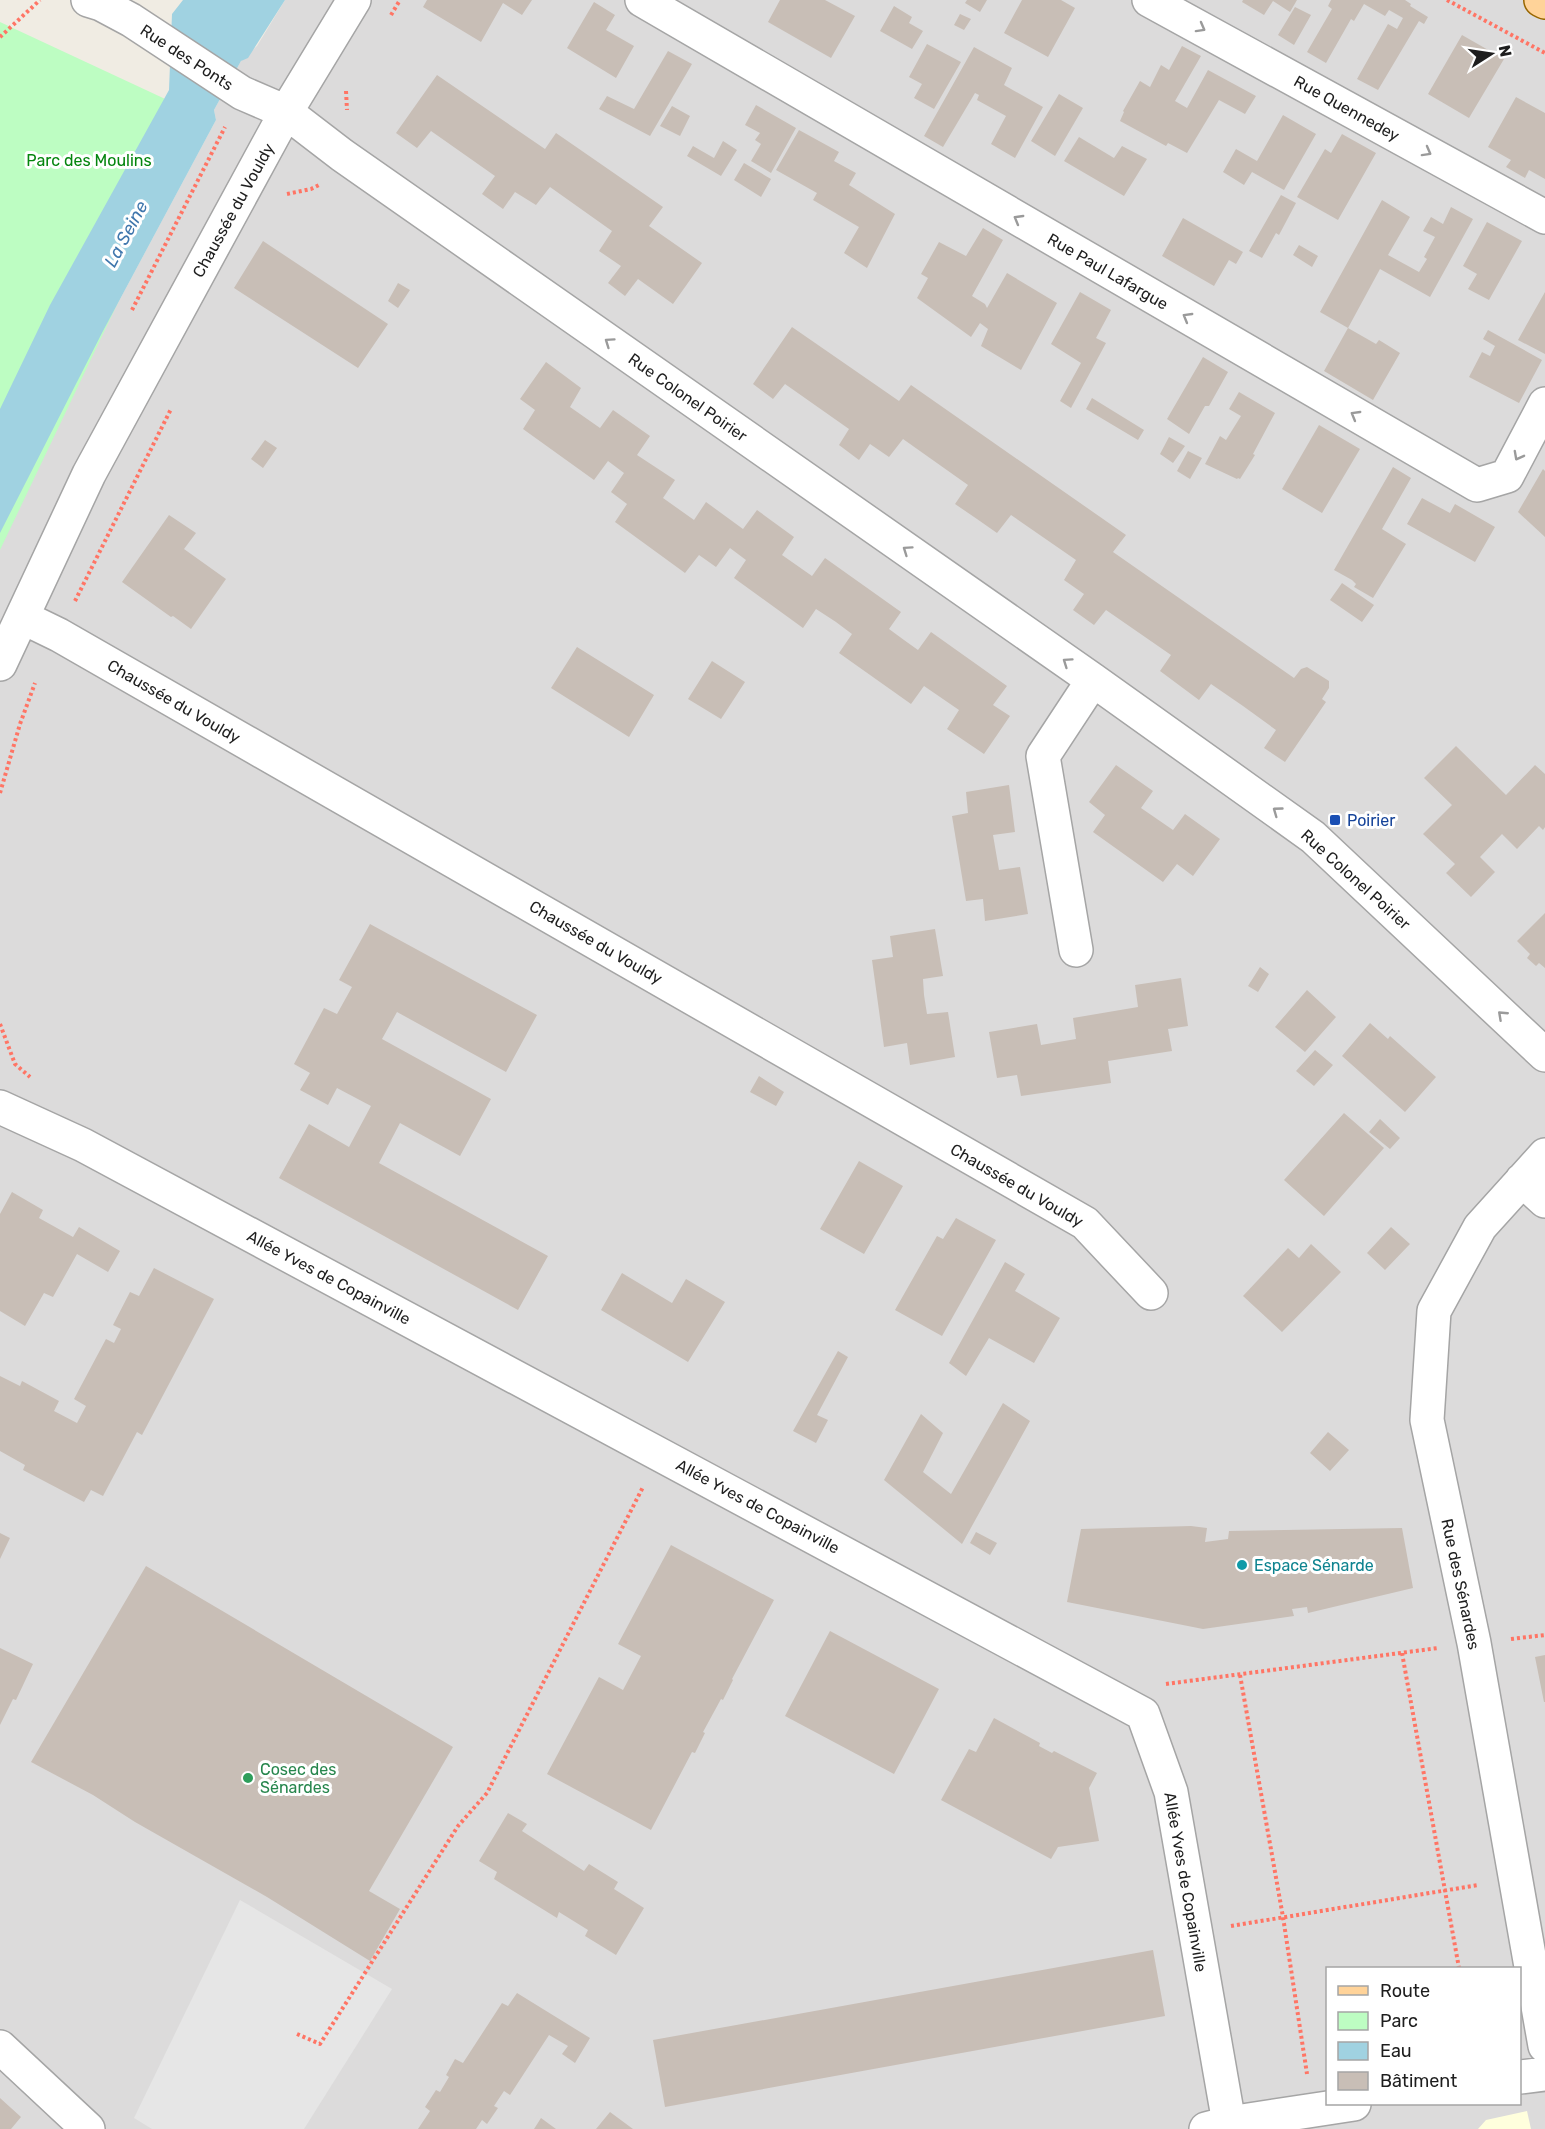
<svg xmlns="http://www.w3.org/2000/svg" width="1545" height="2129" viewBox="0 0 1545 2129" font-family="Rubik,sans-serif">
  <rect width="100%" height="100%" fill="#f0ece3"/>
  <path fill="#dcdbdb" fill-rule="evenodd" d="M285,0H1545V2129H0V533L103,331L216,120L214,110L241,61L257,46ZM1328,1968H1520V2104H1328Z"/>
  <path fill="#ffd" d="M1527,2111L1531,2129H1478L1486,2120Z"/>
  <path fill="#bdfdc2" d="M0,22L206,118L0,550Z"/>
  <path fill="#e6e6e6" d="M240,1900L392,1989L304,2129H152L134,2118Z"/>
  <path fill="#a0d2e1" d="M183,0H285L248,58L241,61L214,110L216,120L103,331L0,533V409L50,305L169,90L172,14Z"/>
  <path fill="#c8beb6" d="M427,0H532L522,15L503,3L481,42L423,7Z
    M780,0H825L855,16L831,58L768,22Z
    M967,0H987L980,12L965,3Z
    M1022,0H1061L1075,8L1048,57L1004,33Z
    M1243,0H1297L1290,12L1273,1L1264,15L1242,2Z
    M1331,0H1405L1411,4L1410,6L1428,17L1424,24L1419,21L1378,90L1357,79L1388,24L1397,29L1403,18L1389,10L1385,16L1364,4L1354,21L1351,19L1326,63L1307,52L1332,9L1328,6Z
    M594,2L615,15L606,30L634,46L616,78L567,48Z
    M894,6L912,17L909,23L923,31L912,49L880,31Z
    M1295,7L1311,15L1294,45L1278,35Z
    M960,14L971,19L964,30L954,25Z
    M1462,35L1504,59L1469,118L1428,94Z
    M927,44L961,62L934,109L914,98L922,84L909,77Z
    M1182,46L1201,56L1175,101L1187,108L1208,70L1256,96L1245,114L1219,100L1187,153L1168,143L1166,146L1120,121L1124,112L1123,111L1140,81L1150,87L1161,65L1169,70Z
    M974,47L1012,68L1004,85L1043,107L1015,158L991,144L1006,116L977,100L979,95L975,93L943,147L924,136Z
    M668,51L692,64L650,136L599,109L607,96L634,109Z
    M437,75L545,149L556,133L663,207L649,226L702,263L673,304L638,279L625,296L608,283L621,266L599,251L612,231L550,187L536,205L515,192L503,209L482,194L495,176L431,131L417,148L396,133Z
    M1059,94L1083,108L1055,156L1031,141Z
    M1516,97L1545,113V179L1529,170L1525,178L1506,167L1511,160L1488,147Z
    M756,105L796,128L771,173L751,161L761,144L755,140L760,133L745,125Z
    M672,106L690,116L680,136L660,126Z
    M1283,115L1316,134L1284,190L1252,172L1244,185L1223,172L1236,149L1257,161Z
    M799,130L839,152L834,161L856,173L849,185L895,214L867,268L844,253L859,227L813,200L817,193L776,170Z
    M1342,134L1376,153L1338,220L1297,197L1325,149L1331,153Z
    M1079,137L1114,158L1122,146L1147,159L1124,196L1064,161Z
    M723,141L737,150L721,176L687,156L693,146L714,158Z
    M744,163L771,179L761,197L734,180Z
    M1281,195L1296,203L1279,235L1276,233L1262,258L1249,251Z
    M1382,200L1410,217L1388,255L1419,272L1427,259L1424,257L1435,237L1423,231L1431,217L1443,224L1451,207L1473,219L1430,297L1380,269L1348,328L1320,312Z
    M1183,218L1243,252L1236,264L1229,260L1214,286L1162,256Z
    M1487,222L1522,241L1489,300L1468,289L1477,274L1463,266Z
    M983,228L1003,240L972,296L985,304L987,308L1007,273L1057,303L1021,370L981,346L988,329L980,323L971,337L917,298L928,278L921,274L939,242L966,256Z
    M263,241L388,324L358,368L234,288Z
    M1299,245L1318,256L1312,267L1293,255Z
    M398,283L410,290L398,308L388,301Z
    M1080,292L1111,310L1096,338L1106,343L1071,408L1060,401L1081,363L1051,344Z
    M1545,292V354L1518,340Z
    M792,327L899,401L911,385L1126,535L1113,552L1294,678L1301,669L1307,667L1329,681V688L1322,699L1326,702L1285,762L1264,748L1276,730L1243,706L1211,684L1199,700L1160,671L1171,655L1106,610L1094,625L1073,610L1084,594L1064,580L1076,560L1011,515L997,533L977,519L955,504L968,485L903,439L889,457L870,444L859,460L839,445L849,429L785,384L773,399L753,384Z
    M1348,328L1376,344L1379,340L1400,353L1373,400L1324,371Z
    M1488,330L1542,360L1519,403L1469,377L1482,352L1490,356L1495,346L1483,339Z
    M1203,357L1228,372L1209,406H1205L1189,434L1167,419Z
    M546,362L581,388L570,407L600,428L613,410L650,436L637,455L675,480L663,498L694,520L706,502L743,529L757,510L794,537L782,555L812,576L825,558L901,612L889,629L904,640L918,650L931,632L1007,686L993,705L1010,716L984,754L947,729L959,710L924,686L911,704L839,653L852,634L836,622L816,609L803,628L734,578L746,560L730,548L716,567L699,555L685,573L615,522L627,504L611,492L624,473L608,461L594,480L523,429L535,410L520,399Z
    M1239,392L1275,413L1253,454L1255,455L1240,479L1238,478L1237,479L1205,464L1220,436L1226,440L1241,416L1229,409Z
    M1092,398L1144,430L1138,440L1086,409Z
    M1319,425L1360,449L1322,513L1282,489Z
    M1169,437L1185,446L1173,463L1160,454Z
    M265,440L277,448L263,468L251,459Z
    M1188,451L1202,458L1190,479L1177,471Z
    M1393,467L1411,478L1382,529L1406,544L1373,598L1354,587L1356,584L1352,580L1334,570Z
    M1543,469L1545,471V537L1518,512Z
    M1422,498L1450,513L1455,504L1495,527L1475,562L1407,524Z
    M169,515L196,533L184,549L226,579L191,629L173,616L171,617L122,582Z
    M1342,583L1374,605L1362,622L1330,600Z
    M577,647L654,695L629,737L551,688Z
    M712,661L745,682L721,719L688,699Z
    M1456,746L1506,795L1535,765L1545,774V827L1543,830L1539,826L1517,849L1502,834L1480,857L1495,872L1471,897L1446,873L1455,864L1423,834L1452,805L1424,778Z
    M1116,765L1153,791L1141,808L1173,830L1185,814L1220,839L1193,876L1177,864L1163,882L1093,832L1105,815L1089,802Z
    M1009,785L1015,832L993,835L999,870L1020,867L1028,914L985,921L983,899L966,901L952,816L968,813L966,792Z
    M1545,913V968L1539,963L1536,966L1527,958L1530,954L1517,941Z
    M370,924L537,1015L506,1072L397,1012L382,1039L491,1099L460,1156L400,1123L379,1163L548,1256L518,1310L279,1178L309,1124L349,1147L371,1106L337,1088L328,1105L300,1090L310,1073L294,1064L324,1008L337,1014L352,987L339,980Z
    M935,929L943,976L923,979L924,995L927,1014L948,1012L955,1057L910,1065L907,1043L884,1047L872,960L893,957L890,936Z
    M1260,967L1269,974L1258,992L1248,986Z
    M1181,978L1188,1026L1168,1029L1172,1051L1108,1061L1111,1083L1021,1096L1017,1075L997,1078L989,1032L1037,1024L1041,1045L1076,1039L1073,1018L1138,1007L1135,985Z
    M1307,990L1336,1017L1305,1052L1275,1027Z
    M1370,1023L1388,1039L1390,1036L1436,1077L1405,1112L1342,1056Z
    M1315,1050L1333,1065L1314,1086L1296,1071Z
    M759,1076L784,1092L776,1106L750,1092Z
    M1344,1113L1384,1148L1324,1216L1284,1180Z
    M1380,1119L1400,1138L1390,1149L1369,1132Z
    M859,1161L903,1186L864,1254L820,1229Z
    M12,1192L43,1210L39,1218L73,1237L79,1227L120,1251L108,1272L77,1254L53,1297L44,1293L25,1326L0,1311V1214Z
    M956,1218L996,1240L942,1336L895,1310L937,1236L943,1239Z
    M1391,1227L1410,1244L1385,1270L1367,1253Z
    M1311,1244L1341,1272L1282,1332L1243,1296L1288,1248L1299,1258Z
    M1005,1262L1025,1274L1015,1291L1060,1318L1034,1363L989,1338L966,1376L949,1363Z
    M154,1268L214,1299L142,1435L137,1432L103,1496L91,1490L84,1502L23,1470L25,1465L0,1451V1376L20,1386L22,1381L59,1401L54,1411L77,1423L86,1406L74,1399L106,1339L114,1343L121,1329L113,1325L130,1292L139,1296Z
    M622,1273L672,1303L686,1279L725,1302L688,1362L601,1310Z
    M838,1351L848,1357L817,1415L828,1420L816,1443L793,1431Z
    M1003,1403L1030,1421L962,1544L884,1480L921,1414L943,1433L923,1472L951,1494Z
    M1328,1432L1349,1450L1330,1471L1310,1453Z
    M1191,1526L1207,1528L1205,1542L1228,1539L1229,1531L1402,1528L1413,1588L1308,1613L1307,1607L1292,1609L1294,1616L1203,1629L1067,1602L1081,1529Z
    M976,1532L997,1543L990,1555L970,1543Z
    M0,1533L10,1538L0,1559Z
    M671,1545L774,1600L732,1679L733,1680L723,1700L721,1699L703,1732L705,1733L695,1753L692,1752L651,1830L547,1774L599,1677L623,1690L641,1656L618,1644Z
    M146,1566L453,1747L369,1891L400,1909L370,1961L267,1897L135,1822L93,1795L31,1762Z
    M830,1631L939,1689L894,1774L785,1716Z
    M0,1648L33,1664L16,1700L13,1699L0,1725Z
    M1545,1655V1702H1544L1535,1657Z
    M994,1718L1040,1743L1039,1746L1052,1753L1054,1751L1097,1773L1089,1788L1099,1841L1058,1847L1051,1859L941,1800L969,1749L976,1752Z
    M508,1813L527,1824L522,1831L584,1871L589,1864L618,1882L614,1889L644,1908L616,1955L585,1936L588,1930L559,1912L557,1918L494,1879L497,1872L479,1861Z
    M1153,1950L1165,2016L665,2107L653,2040Z
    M517,1993L590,2038L575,2063L562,2054L568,2046L549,2035L510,2095L504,2091L494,2106L498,2108L487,2124L482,2120L476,2129H418L430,2111L425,2107L436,2090L440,2092L449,2077L446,2075L455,2059L463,2063L502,2003L508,2006Z
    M0,2098L21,2117L11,2129H0Z
    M610,2112L633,2129H596Z
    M541,2118L556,2129H534Z"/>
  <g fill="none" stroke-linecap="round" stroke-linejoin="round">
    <defs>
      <path id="minor" d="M88,0L101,4L131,20L242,93L286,112L342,155L1093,680L1313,837L1545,1055
        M642,0L1477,485L1507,476L1545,404
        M1149,0L1545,217
        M22,617L59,635L1085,1223L1151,1293
        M0,664L89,474L286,112L354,0
        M1076,950L1043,756L1093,680
        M0,1107L83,1145L1143,1714L1171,1792L1229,2123
        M1545,1155L1480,1227L1434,1311L1427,1420L1474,1643L1545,2046
        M1522,1180L1545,1201
        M0,2047L88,2129
        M1520,2077L1545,2074
        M1206,2129L1229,2123L1354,2104"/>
      <path id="major" d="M1541,0L1545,2"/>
    </defs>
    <use href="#minor" stroke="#a5a5a5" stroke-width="36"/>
    <use href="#major" stroke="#986600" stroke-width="36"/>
    <path stroke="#ff7565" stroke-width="4" stroke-dasharray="3 3" stroke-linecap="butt" d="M1447,0L1545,53
      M391,15L400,0
      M0,37L40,0
      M346,91L347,110
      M287,194L311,189L319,185
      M132,310L225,127
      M75,601L171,409
      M0,793L20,724L35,683
      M0,1024L15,1064L30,1077
      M1511,1639L1545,1635
      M1402,1653L1459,1968
      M1240,1675L1283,1917L1307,2074
      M1166,1684L1438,1648
      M1231,1926L1478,1885
      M297,2034L320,2044L458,1826L487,1793L643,1487"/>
    <use href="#minor" stroke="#fff" stroke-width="33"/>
    <use href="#major" stroke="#ffd399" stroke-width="33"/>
  </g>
  <defs><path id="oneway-chevron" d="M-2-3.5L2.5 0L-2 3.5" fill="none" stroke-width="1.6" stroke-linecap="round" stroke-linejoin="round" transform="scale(1.5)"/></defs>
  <g stroke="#9a9a9a">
    <use href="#oneway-chevron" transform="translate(1201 28) rotate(29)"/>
    <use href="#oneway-chevron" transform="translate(1427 152) rotate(29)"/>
    <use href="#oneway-chevron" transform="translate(1018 219) rotate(-150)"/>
    <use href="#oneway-chevron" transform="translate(1187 317) rotate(-150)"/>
    <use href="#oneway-chevron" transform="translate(609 342) rotate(-145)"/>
    <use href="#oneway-chevron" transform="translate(1355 415) rotate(-150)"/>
    <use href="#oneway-chevron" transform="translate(1518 456) rotate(118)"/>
    <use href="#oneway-chevron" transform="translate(907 550) rotate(-145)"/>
    <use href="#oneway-chevron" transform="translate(1067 662) rotate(-145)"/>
    <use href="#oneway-chevron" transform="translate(1277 811) rotate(-144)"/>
    <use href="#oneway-chevron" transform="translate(1502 1015) rotate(-137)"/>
  </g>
  <rect fill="#1a4fb4" stroke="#fff" stroke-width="2" x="1329" y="814" width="12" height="12" rx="3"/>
  <circle fill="#0f9aa8" stroke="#fff" stroke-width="2" cx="1242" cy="1565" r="6"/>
  <circle fill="#2e9e5b" stroke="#fff" stroke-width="2" cx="248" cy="1778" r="6"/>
  <g text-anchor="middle" stroke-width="6" stroke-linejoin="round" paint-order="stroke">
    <g font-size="16" fill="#1e1e1e" stroke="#fff">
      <text transform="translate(187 57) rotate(33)" y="6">Rue des Ponts</text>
      <text transform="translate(1347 108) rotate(29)" y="6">Rue Quennedey</text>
      <text transform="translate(233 210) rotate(-61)" y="6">Chaussée du Vouldy</text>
      <text transform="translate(1108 271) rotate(30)" y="6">Rue Paul Lafargue</text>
      <text transform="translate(688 397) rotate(35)" y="6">Rue Colonel Poirier</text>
      <text transform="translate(174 701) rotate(30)" y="6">Chaussée du Vouldy</text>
      <text transform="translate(1356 879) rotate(42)" y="6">Rue Colonel Poirier</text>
      <text transform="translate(596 942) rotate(30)" y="6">Chaussée du Vouldy</text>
      <text transform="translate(1017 1185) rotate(30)" y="6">Chaussée du Vouldy</text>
      <text transform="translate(329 1277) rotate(28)" y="6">Allée Yves de Copainville</text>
      <text transform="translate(758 1506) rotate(28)" y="6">Allée Yves de Copainville</text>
      <text transform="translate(1461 1584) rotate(78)" y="6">Rue des Sénardes</text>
      <text transform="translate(1186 1882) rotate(80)" y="6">Allée Yves de Copainville</text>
    </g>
    <g font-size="16" fill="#04850e" stroke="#fff">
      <text x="89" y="166">Parc des Moulins</text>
    </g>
    <g font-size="16" fill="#164399" stroke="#fff" text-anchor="start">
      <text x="1347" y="826">Poirier</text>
    </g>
    <g font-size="16" fill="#0d838f" stroke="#fff" text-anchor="start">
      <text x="1254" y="1571">Espace Sénarde</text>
    </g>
    <g font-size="16" fill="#27864d" stroke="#fff" text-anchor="start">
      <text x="260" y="1775">Cosec des<tspan x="260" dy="18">Sénardes</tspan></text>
    </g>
    <g font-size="18" font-style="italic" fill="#4077ad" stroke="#fff">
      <text transform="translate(126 234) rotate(-62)" y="6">La Seine</text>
    </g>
  </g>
  <rect x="1326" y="1967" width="195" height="138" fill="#ffffff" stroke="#a5a5a5" stroke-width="1.5"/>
  <rect x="1338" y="1986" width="30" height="9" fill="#ffd399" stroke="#a5a5a5" stroke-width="1.5"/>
  <text x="1380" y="1997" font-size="18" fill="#1e1e1e">Route</text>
  <rect x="1338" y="2012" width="30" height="18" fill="#bdfdc2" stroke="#a5a5a5" stroke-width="1.5"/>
  <text x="1380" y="2027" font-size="18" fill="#1e1e1e">Parc</text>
  <rect x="1338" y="2042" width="30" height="18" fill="#a0d2e1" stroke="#a5a5a5" stroke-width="1.5"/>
  <text x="1380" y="2057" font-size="18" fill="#1e1e1e">Eau</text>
  <rect x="1338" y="2072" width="30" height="18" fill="#c8beb6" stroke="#a5a5a5" stroke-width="1.5"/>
  <text x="1380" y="2087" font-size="18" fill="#1e1e1e">Bâtiment</text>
  <g transform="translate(1491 54) rotate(78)" stroke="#ffffff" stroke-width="4.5" paint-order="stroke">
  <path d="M0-4.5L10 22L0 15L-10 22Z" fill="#1e1e1e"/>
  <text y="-9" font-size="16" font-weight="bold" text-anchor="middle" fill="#1e1e1e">N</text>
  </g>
</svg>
